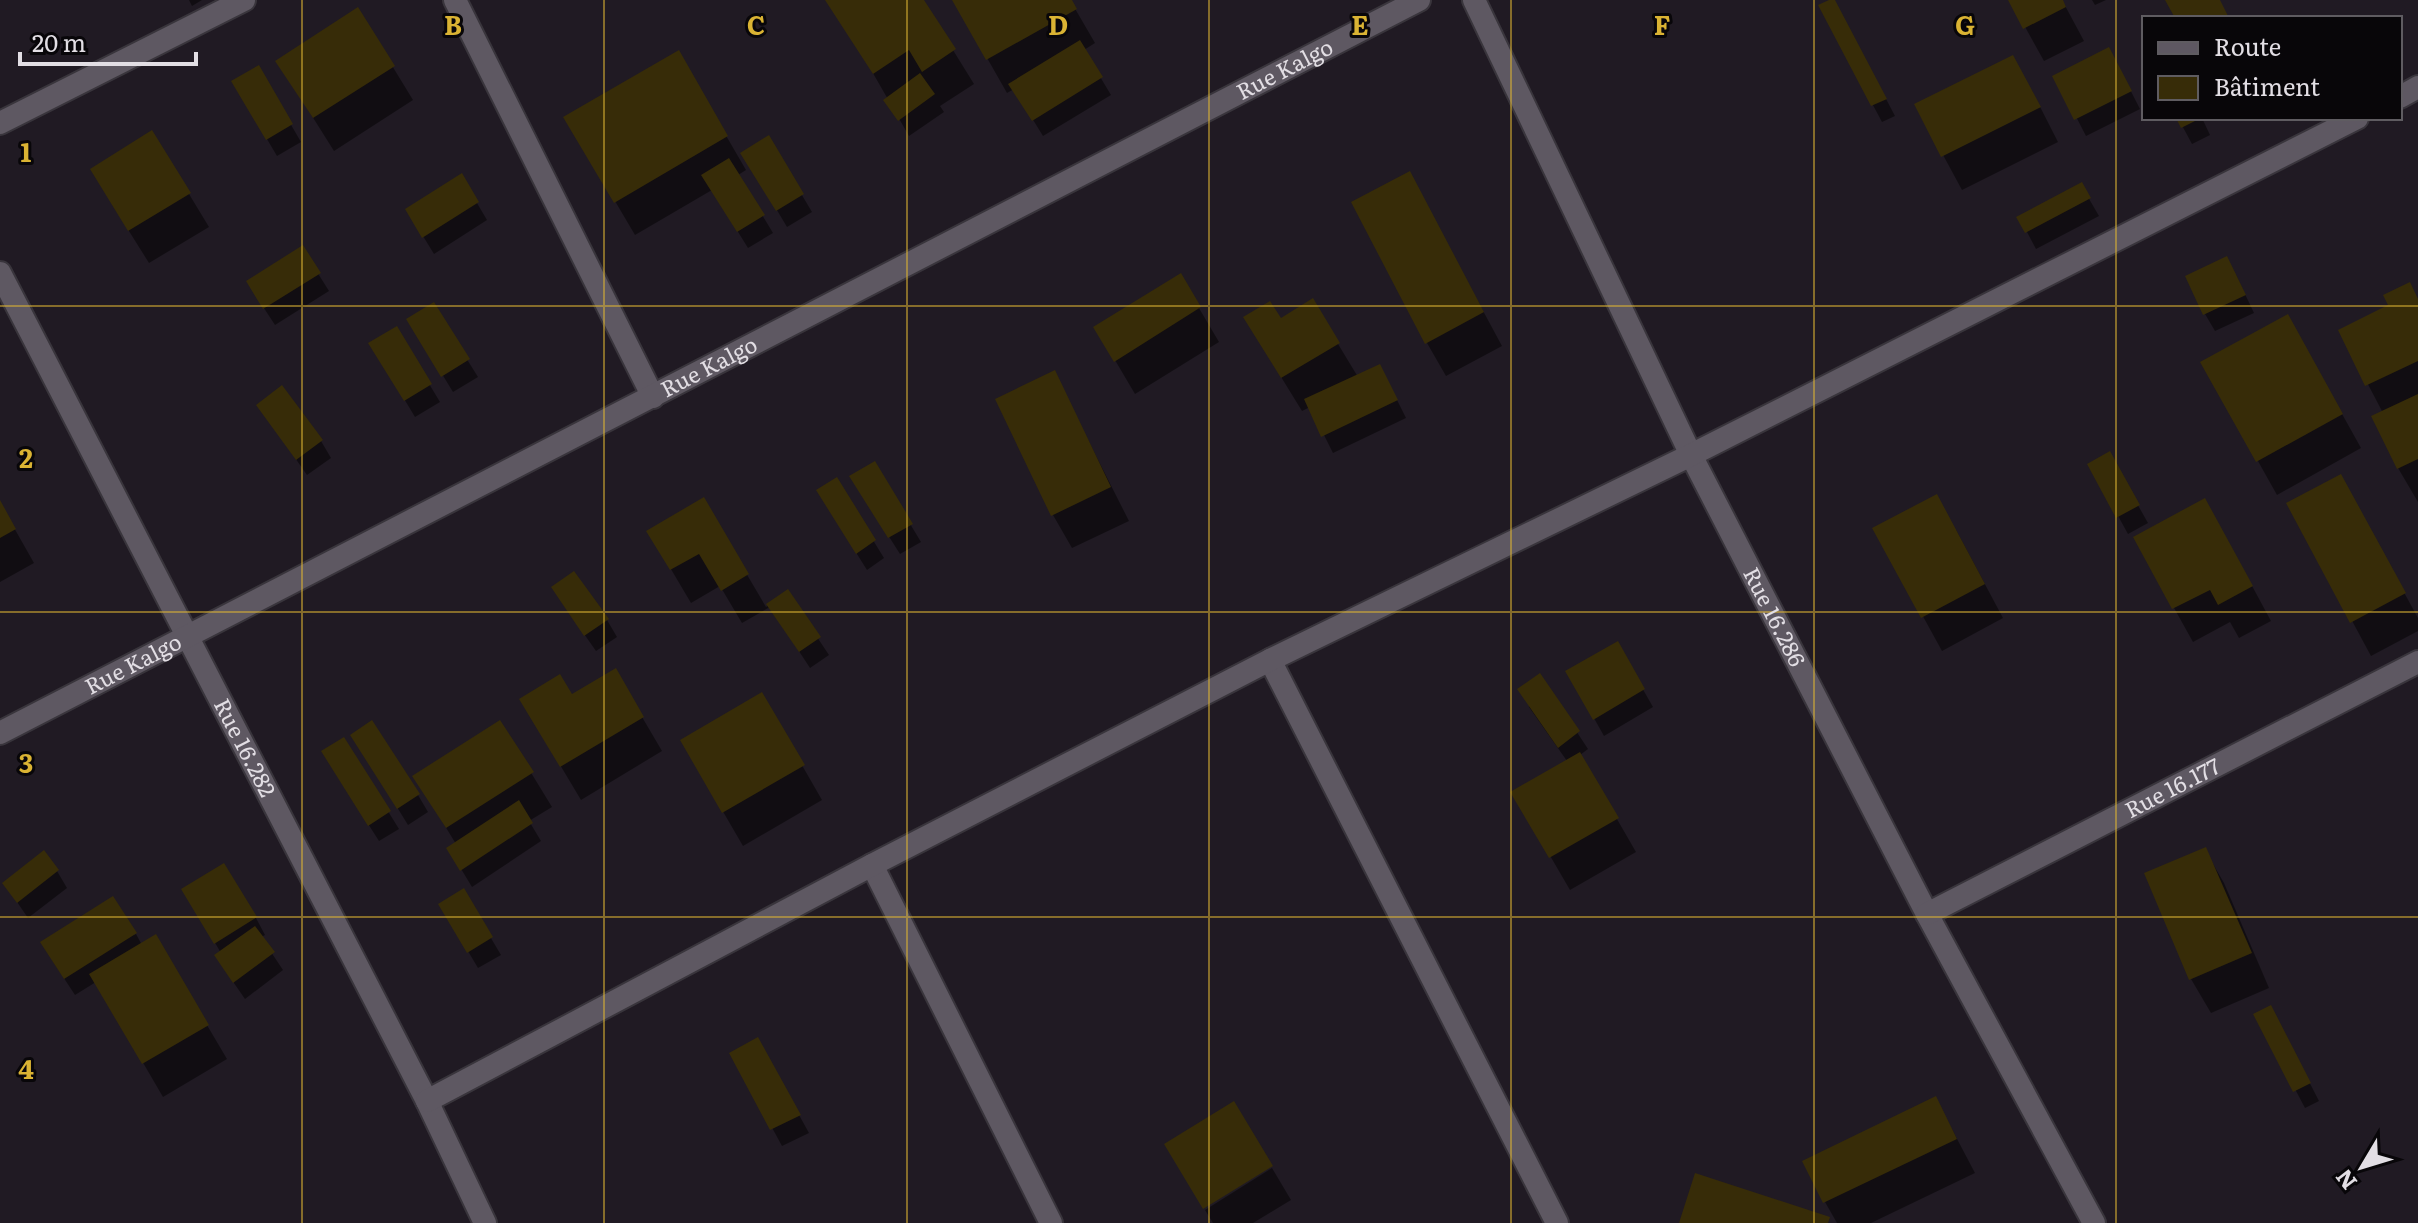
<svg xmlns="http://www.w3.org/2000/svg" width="2418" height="1223" viewBox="0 0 2418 1223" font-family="Literata,serif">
  <rect width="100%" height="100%" fill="#201a23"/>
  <path fill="#0007" d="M189,0H202L192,6Z
    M831,0H922L974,84L940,106L944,112L909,136Z
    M954,0H1070L1095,43L1084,50L1111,95L1043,136L1014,89L1007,93Z
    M2010,0H2062L2084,41L2044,61Z
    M2092,0H2106L2095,5Z
    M1820,6L1843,17L1895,116L1882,122Z
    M358,10L413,100L334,151L278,62Z
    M678,53L746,170L738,175L773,233L748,248L712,190L635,235L566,118Z
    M2118,66L2140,109L2086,136L2055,76Z
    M258,68L301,142L277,156L233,82Z
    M2032,91L2058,142L1962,190L1916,105Z
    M2178,118H2202L2210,135L2192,144Z
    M768,138L812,212L787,227L743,153Z
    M461,176L487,220L434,254L407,210Z
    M2081,185L2099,216L2036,249L2019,217Z
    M189,194L209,227L149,263L112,204Z
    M1426,205L1502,346L1446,376L1427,343Z
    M302,248L329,291L275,325L258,299Z
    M2236,275L2254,313L2215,331L2205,314Z
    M1180,276L1219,342L1135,394L1096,328Z
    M2418,300V502L2398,468L2383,413L2340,331Z
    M1312,301L1358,377L1389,384L1406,418L1333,453L1310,407L1302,411L1265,351L1280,320Z
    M433,305L478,377L453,392L409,320Z
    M396,329L440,402L415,417L371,344Z
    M2307,351L2361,448L2277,495L2203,363Z
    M1054,373L1129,521L1072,548L1053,515Z
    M258,405L321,441L331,458L307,475Z
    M2109,454L2148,523L2128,534L2090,465Z
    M874,464L921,542L900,554L862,494Z
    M836,480L884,558L867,570L828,508Z
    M703,500L766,607L787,592L829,655L810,668L770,607L742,623L720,586L691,603L649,532Z
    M0,503L34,563L0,582Z
    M2289,504L2359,510L2418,618V631L2371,656Z
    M1875,529L1956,530L2003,618L1942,651Z
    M2224,534L2271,621L2239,638L2230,622L2193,642L2135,538Z
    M563,604L607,620L617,637L596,651Z
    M1617,644L1653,707L1604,736L1568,672Z
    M615,671L662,751L581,800L541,733L571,697Z
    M1540,676L1588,749L1580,755L1636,852L1570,890L1513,792L1567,761L1529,707Z
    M761,694L822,800L743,846L682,741Z
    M500,722L552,807L529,821L541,841L472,887L449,849L456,844L415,777Z
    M344,740L399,829L379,841L333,769Z
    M363,752L418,795L428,812L408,825Z
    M2205,850L2224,883L2269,988L2211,1013L2191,979L2147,874Z
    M57,871L67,888L28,918L4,883Z
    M184,890L256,918L265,935L261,937L283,970L245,999L227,973L221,953Z
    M463,891L501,955L478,968L440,904Z
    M136,934L142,945L155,937L227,1059L163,1097L96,982L75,995L52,960Z
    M2256,1015L2280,1025L2319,1101L2305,1108Z
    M732,1054L767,1057L809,1133L782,1146Z
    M1936,1099L1975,1173L1871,1223H1837L1825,1202Z
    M1272,1168L1291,1200L1253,1223H1213L1205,1210Z"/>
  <path fill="#372c08" d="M825,0H924L956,49L922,72L909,50L873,74Z
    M952,0H1072L1077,9L986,60Z
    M1829,0H1835L1887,99L1871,106L1818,5Z
    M2008,0H2063L2066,7L2023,29Z
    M2165,0H2220L2229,18H2175Z
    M358,7L395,66L313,118L275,61Z
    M1080,40L1103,77L1032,121L1008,84Z
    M2109,47L2132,91L2074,120L2052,76Z
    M679,50L728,136L614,203L563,117Z
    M2013,55L2041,107L1941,157L1914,104Z
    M259,65L293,124L266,140L231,81Z
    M920,73L935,94L898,121L883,100Z
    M2176,118H2201L2181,128Z
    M152,130L191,193L128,231L90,169Z
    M769,135L804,194L776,211L740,153Z
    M729,158L765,215L737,232L701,175Z
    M1410,171L1484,312L1425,344L1351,202Z
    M462,173L479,202L422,238L405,209Z
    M2082,182L2091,198L2025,233L2016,217Z
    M303,245L321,273L263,309L246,281Z
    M2227,256L2246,295L2203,315L2185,276Z
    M1181,273L1201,307L1114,362L1093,327Z
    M2410,282L2418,299V361L2365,386L2338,330L2388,305L2383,295Z
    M1313,298L1340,343L1281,378L1243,317L1270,301L1281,318Z
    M434,302L470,359L441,377L406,319Z
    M2288,314L2343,414L2256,462L2200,362Z
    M397,326L432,384L404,401L368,343Z
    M1380,364L1398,400L1321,437L1304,399Z
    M1055,370L1111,487L1051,516L995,399Z
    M282,385L323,440L296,460L256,405Z
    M2418,394V459L2397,469L2371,416Z
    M2110,451L2140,505L2116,518L2087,464Z
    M875,461L913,524L888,538L849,476Z
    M2341,474L2406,593L2350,623L2286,503Z
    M837,477L876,540L856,554L816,490Z
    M1937,494L1985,584L1921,618L1872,528Z
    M704,497L749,574L721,591L699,554L670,570L646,531Z
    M2205,498L2253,586L2218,605L2210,590L2172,609L2133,537Z
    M0,500L16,529L0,538Z
    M574,571L609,619L584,636L551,587Z
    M788,589L821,637L799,652L766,604Z
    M1618,641L1645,689L1593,720L1565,671Z
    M616,668L644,717L560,767L519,699L560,674L572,694Z
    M1540,673L1580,731L1558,748L1517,689Z
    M762,692L805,765L722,813L680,740Z
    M372,720L420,794L397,809L350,735Z
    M500,720L534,772L446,828L412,776Z
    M344,737L391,811L368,826L321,751Z
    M1580,752L1619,818L1549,858L1510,792Z
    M519,800L533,823L460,871L446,848Z
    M2206,847L2252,953L2189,980L2144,873Z
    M44,850L59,870L17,903L2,883Z
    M224,863L257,917L214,944L181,889Z
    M464,888L493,937L467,953L438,904Z
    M113,896L137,933L64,979L40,942Z
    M255,926L275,952L233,983L214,955Z
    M156,934L209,1025L142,1064L89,974Z
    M2271,1005L2311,1083L2293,1092L2253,1014Z
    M758,1037L801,1115L770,1130L729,1053Z
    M1936,1096L1957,1139L1823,1203L1802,1161Z
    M1234,1101L1273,1166L1203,1209L1164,1144Z
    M1695,1173L1830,1217L1828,1223H1679Z"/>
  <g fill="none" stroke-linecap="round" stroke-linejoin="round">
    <defs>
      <g id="minor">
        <path d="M455,0L653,397"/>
        <path id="s1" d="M1474,0L1691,455L1927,914L2094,1223"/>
        <path d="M2400,97L2418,87"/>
        <path d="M0,123L244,0"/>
        <path id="s2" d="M0,273L427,1101L485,1223"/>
        <path d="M1270,660L1557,1223"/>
        <path id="s3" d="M0,733L1419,0"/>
        <path d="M872,865L1051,1223"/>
        <path id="s4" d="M1927,914L2418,662"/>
        <path d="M427,1101L872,865L1270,660L1691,455L2357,118"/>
      </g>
    </defs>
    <use href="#minor" stroke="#39353c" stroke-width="26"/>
    <use href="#minor" stroke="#5e5862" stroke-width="22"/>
  </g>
  <path fill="none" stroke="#dab333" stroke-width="2" stroke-opacity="0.55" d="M302,0V1223M604,0V1223M907,0V1223M1209,0V1223M1511,0V1223M1814,0V1223M2116,0V1223M0,306H2418M0,612H2418M0,917H2418"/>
  <g text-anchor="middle" stroke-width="6" stroke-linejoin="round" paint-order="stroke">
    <g font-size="22" fill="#e2dee4" stroke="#080609">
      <text dy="8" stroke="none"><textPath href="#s3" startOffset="1446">Rue Kalgo</textPath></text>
      <text dy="8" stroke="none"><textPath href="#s3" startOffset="798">Rue Kalgo</textPath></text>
      <text dy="8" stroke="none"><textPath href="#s1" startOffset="686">Rue 16.286</textPath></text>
      <text dy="8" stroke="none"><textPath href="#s3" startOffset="150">Rue Kalgo</textPath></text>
      <text dy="8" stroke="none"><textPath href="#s2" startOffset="534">Rue 16.282</textPath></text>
      <text dy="8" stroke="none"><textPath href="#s4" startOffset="276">Rue 16.177</textPath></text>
    </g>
  </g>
  <g font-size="26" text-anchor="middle" font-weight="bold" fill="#dab333" stroke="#080609" stroke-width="6" stroke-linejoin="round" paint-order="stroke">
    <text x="453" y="35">B</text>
    <text x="756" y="35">C</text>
    <text x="1058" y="35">D</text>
    <text x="1360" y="35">E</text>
    <text x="1662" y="35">F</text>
    <text x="1965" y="35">G</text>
    <text x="26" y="162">1</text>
    <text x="26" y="468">2</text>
    <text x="26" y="773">3</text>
    <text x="26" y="1079">4</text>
  </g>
  <rect x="2142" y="16" width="260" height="104" fill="#080609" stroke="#5f5c61" stroke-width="2"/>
  <rect x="2158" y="42" width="40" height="12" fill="#5e5862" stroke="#5f5c61" stroke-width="2"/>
  <text x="2214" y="56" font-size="24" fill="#e2dee4">Route</text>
  <rect x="2158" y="76" width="40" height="24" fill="#372c08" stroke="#5f5c61" stroke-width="2"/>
  <text x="2214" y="96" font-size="24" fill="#e2dee4">Bâtiment</text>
  <g transform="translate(2362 1167) rotate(232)" stroke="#080609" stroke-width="6" paint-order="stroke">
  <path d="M0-6L14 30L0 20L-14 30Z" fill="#e2dee4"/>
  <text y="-12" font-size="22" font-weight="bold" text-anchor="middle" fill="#e2dee4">N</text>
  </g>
  <path d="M20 52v12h176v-12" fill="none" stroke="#e2dee4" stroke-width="4"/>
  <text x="32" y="52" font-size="24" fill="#e2dee4" stroke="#080609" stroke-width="6" paint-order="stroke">20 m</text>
</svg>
